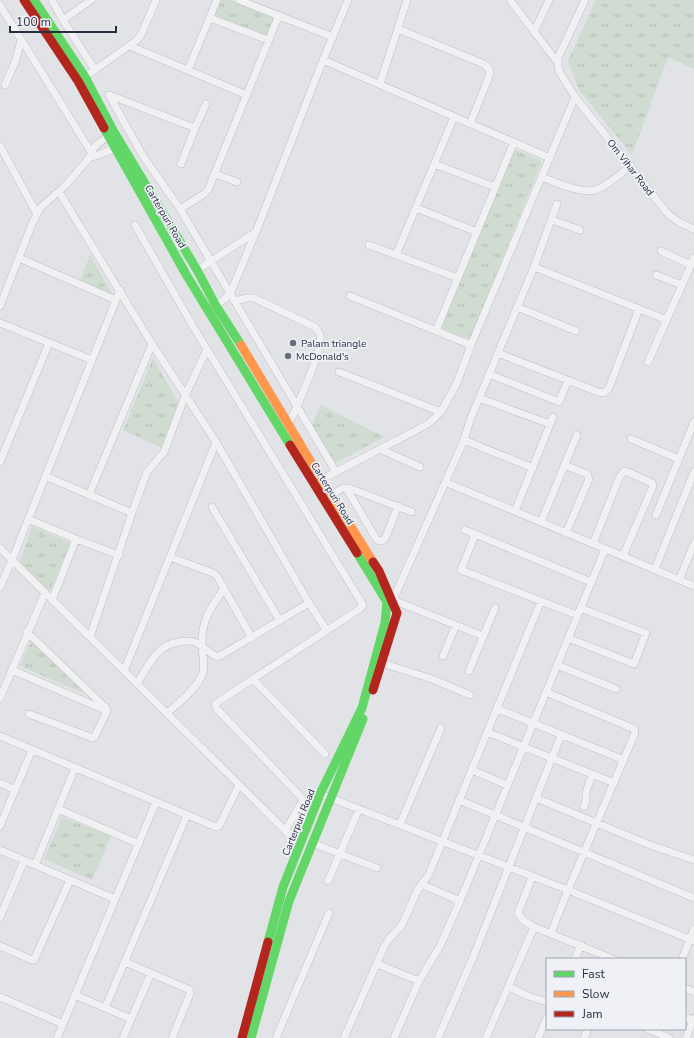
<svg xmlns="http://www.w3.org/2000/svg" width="694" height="1038" viewBox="0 0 694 1038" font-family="'Nunito Sans',sans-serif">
  <defs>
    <pattern id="park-tufts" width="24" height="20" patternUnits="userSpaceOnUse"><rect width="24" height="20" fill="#d0dbd1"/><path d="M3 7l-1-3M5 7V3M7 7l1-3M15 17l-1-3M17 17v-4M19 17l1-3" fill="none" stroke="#b3bcb5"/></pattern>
  </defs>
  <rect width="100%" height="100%" fill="#e1e3e7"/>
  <path fill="url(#park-tufts)" d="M221,0H230L274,17L266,36L214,15Z
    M596,0H694V69L668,57L632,155L579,90L568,61Z
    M514,149L542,161L470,339L441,328Z
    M90,255L112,294L80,281Z
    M153,358L179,404L162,448L123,430Z
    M321,405L384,437L333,464L311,427Z
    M32,526L70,543L49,594L19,564Z
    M31,641L85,694L20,666Z
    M62,817L111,836L92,880L44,859Z"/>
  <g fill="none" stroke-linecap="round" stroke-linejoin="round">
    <defs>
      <path id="street" d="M52,0L63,20L95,70
        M239,0L333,37
        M510,0L558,63
        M585,0L558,58V66L559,71L575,97L668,214L677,221L694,229
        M0,5L91,152
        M210,18L268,40
        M63,20L91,0
        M398,29L484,64L489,69L490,74L470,124
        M534,32L549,0
        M130,46L247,95
        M323,60L550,158
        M188,70L217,0
        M85,77L137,40L141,35L156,0
        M380,84L407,0
        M5,85L16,60L21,40
        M109,95L143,156L180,209L336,472
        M109,95L195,128L181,164
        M195,128L206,104
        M0,146L37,214
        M89,158L104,153L118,146
        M434,164L495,187
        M215,174L237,182
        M542,177C554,182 582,194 595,190C606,187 621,173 631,166
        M59,192L152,344L216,442L309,603L327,631
        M416,208L477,232
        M180,209L204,194L208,190L279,15
        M552,220L580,230
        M135,225L194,328L363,605L361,608L215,704L216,708L302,798V802L285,831
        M369,245L458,278
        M661,251L691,265
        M396,255L454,117
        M19,258L116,300
        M534,267L667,320
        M197,270L256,232
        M656,275L682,285
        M350,296L471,345
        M234,301L247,298H254L315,327C317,330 320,333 320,335C323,349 296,409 289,424
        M0,306L32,224L40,208L66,185L89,158L95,146L111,134
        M216,306L230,294L256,232L323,60L348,0
        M517,307L576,331
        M0,323L92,360
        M436,331L514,142
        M498,353L598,392L604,393L609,388L639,309
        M648,362L694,258
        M339,372L441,412
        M489,374L559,402L568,380
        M479,398L550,424
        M631,439L679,459
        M464,440L533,468
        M380,449L420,467
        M0,462L49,343
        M564,465L587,474L589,479L566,533
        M45,476L132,513
        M318,481L336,472L428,424L441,412L457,383L471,345L575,97
        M445,482L694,586
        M346,488L377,540L381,541L385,539L398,506
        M89,495L152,344
        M327,497L343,488H349L412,512
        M212,507L280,621
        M515,511L553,417
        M656,515L694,422
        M28,519L76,539L119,555
        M541,522L577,435
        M465,530L591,582
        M475,535L461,570L577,615
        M593,544L619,478L624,471L628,472L652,483L653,486L623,556
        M0,548L300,845
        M170,557L213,573L217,576L252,638
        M655,569L694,472
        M679,580L694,544
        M0,587L12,560L120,290
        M52,600L76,539
        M393,600L483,636
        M390,601L393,600L464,440L470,420L534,267L557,204
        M27,632L106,708L107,711L95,736L93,738L29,714
        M90,637L132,513L147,472L164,452L185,396L207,349
        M568,638L634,664L646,633L580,608
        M443,656L456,625
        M377,664L382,663L432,679L470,695
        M557,665L616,689
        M12,670L105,710
        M124,671L216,442
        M469,671L495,608
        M253,679L325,754
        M137,684C148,666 156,645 179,642C184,641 189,640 194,642C204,645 209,654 218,657L309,603
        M546,692L632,728L634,729L635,733L568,890L551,933
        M0,698L45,593
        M498,709L624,760
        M167,713C178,704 199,687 203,672C205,663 202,653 202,644C201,621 211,607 224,589
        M487,732L614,783
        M0,736L216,827L219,826L239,785
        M472,770L507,785
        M0,783L15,790
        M320,794L568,890L694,941
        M536,798L650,845L694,860
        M459,800L694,898
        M584,807L586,800V792L592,774
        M58,809L139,844
        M400,824L441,728
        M0,826L32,750
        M312,843L377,868
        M0,850L115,899
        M35,865L75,768
        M532,877L518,913L523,920L534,927L613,959
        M328,881L359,809
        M421,884L460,901
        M0,917L24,861
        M0,946L32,960H34L70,880
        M575,959L581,945
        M682,959L694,929
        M125,962L190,990V994L172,1038
        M377,964L419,981
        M509,987L528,996L547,1002
        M685,988L694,992
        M75,995L131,1019
        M0,997L63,1024
        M105,1008L187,815
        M685,1017L693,1021
        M648,1029L669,1038
        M57,1038L156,802
        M123,1038L151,973
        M276,1038L329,913
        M344,1038L384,947L389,939L402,925L417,891L429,874L541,601
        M394,1038L419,981L440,946L460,901L605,549
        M438,1038L474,955L561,735
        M486,1038L534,927
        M538,1038L547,1018
        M584,1038L588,1029
        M686,1038L694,1018"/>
    </defs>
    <use href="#street" stroke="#bfc1c5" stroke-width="8"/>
    <use href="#street" stroke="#f1f1f3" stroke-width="7"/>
    <path stroke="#63d668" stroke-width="9" d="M34,0L85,77L114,132L197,270L216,306L241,345
      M104,128L187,276L290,445
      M268,942L283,887L320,794L362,708L385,623L387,602L357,553
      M251,1038L289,901L363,719"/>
    <path stroke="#ff974d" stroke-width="9" d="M241,345L321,479L373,562"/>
    <path stroke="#b3261e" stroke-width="9" d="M24,0L78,81L104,128
      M290,445L357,553
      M373,690L397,613L379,571L373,562
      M242,1038L268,942"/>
  </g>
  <g fill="#686d7c" stroke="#eff1f7" stroke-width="1.5">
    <circle cx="293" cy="343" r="4"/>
    <circle cx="288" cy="356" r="4"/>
  </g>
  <g text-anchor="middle" stroke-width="3.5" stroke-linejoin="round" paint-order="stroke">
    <g font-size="10" fill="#272e42" stroke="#eff1f7">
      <text transform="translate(631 167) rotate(52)" y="4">Om Vihar Road</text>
      <text transform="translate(166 216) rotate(60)" y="4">Carterpuri Road</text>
      <text transform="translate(333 493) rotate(58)" y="4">Carterpuri Road</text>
      <text transform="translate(298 822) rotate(-68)" y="4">Carterpuri Road</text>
    </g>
    <g font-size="10" fill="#272e42" stroke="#eff1f7" text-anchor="start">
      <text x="301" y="347">Palam triangle</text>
      <text x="296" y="360">McDonald's</text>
    </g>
  </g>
  <rect x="546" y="958" width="140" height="72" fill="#eff1f7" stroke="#9fa3af"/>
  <rect x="554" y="971" width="20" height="6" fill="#63d668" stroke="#9fa3af"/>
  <text x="582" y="978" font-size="12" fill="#272e42">Fast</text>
  <rect x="554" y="991" width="20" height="6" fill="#ff974d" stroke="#9fa3af"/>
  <text x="582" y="998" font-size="12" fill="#272e42">Slow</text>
  <rect x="554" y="1011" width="20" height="6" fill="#b3261e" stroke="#9fa3af"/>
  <text x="582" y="1018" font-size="12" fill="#272e42">Jam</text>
  <path d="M10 26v6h106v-6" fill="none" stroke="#272e42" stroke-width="2"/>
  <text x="16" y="26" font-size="12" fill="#272e42" stroke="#eff1f7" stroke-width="3" paint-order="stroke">100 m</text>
</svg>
